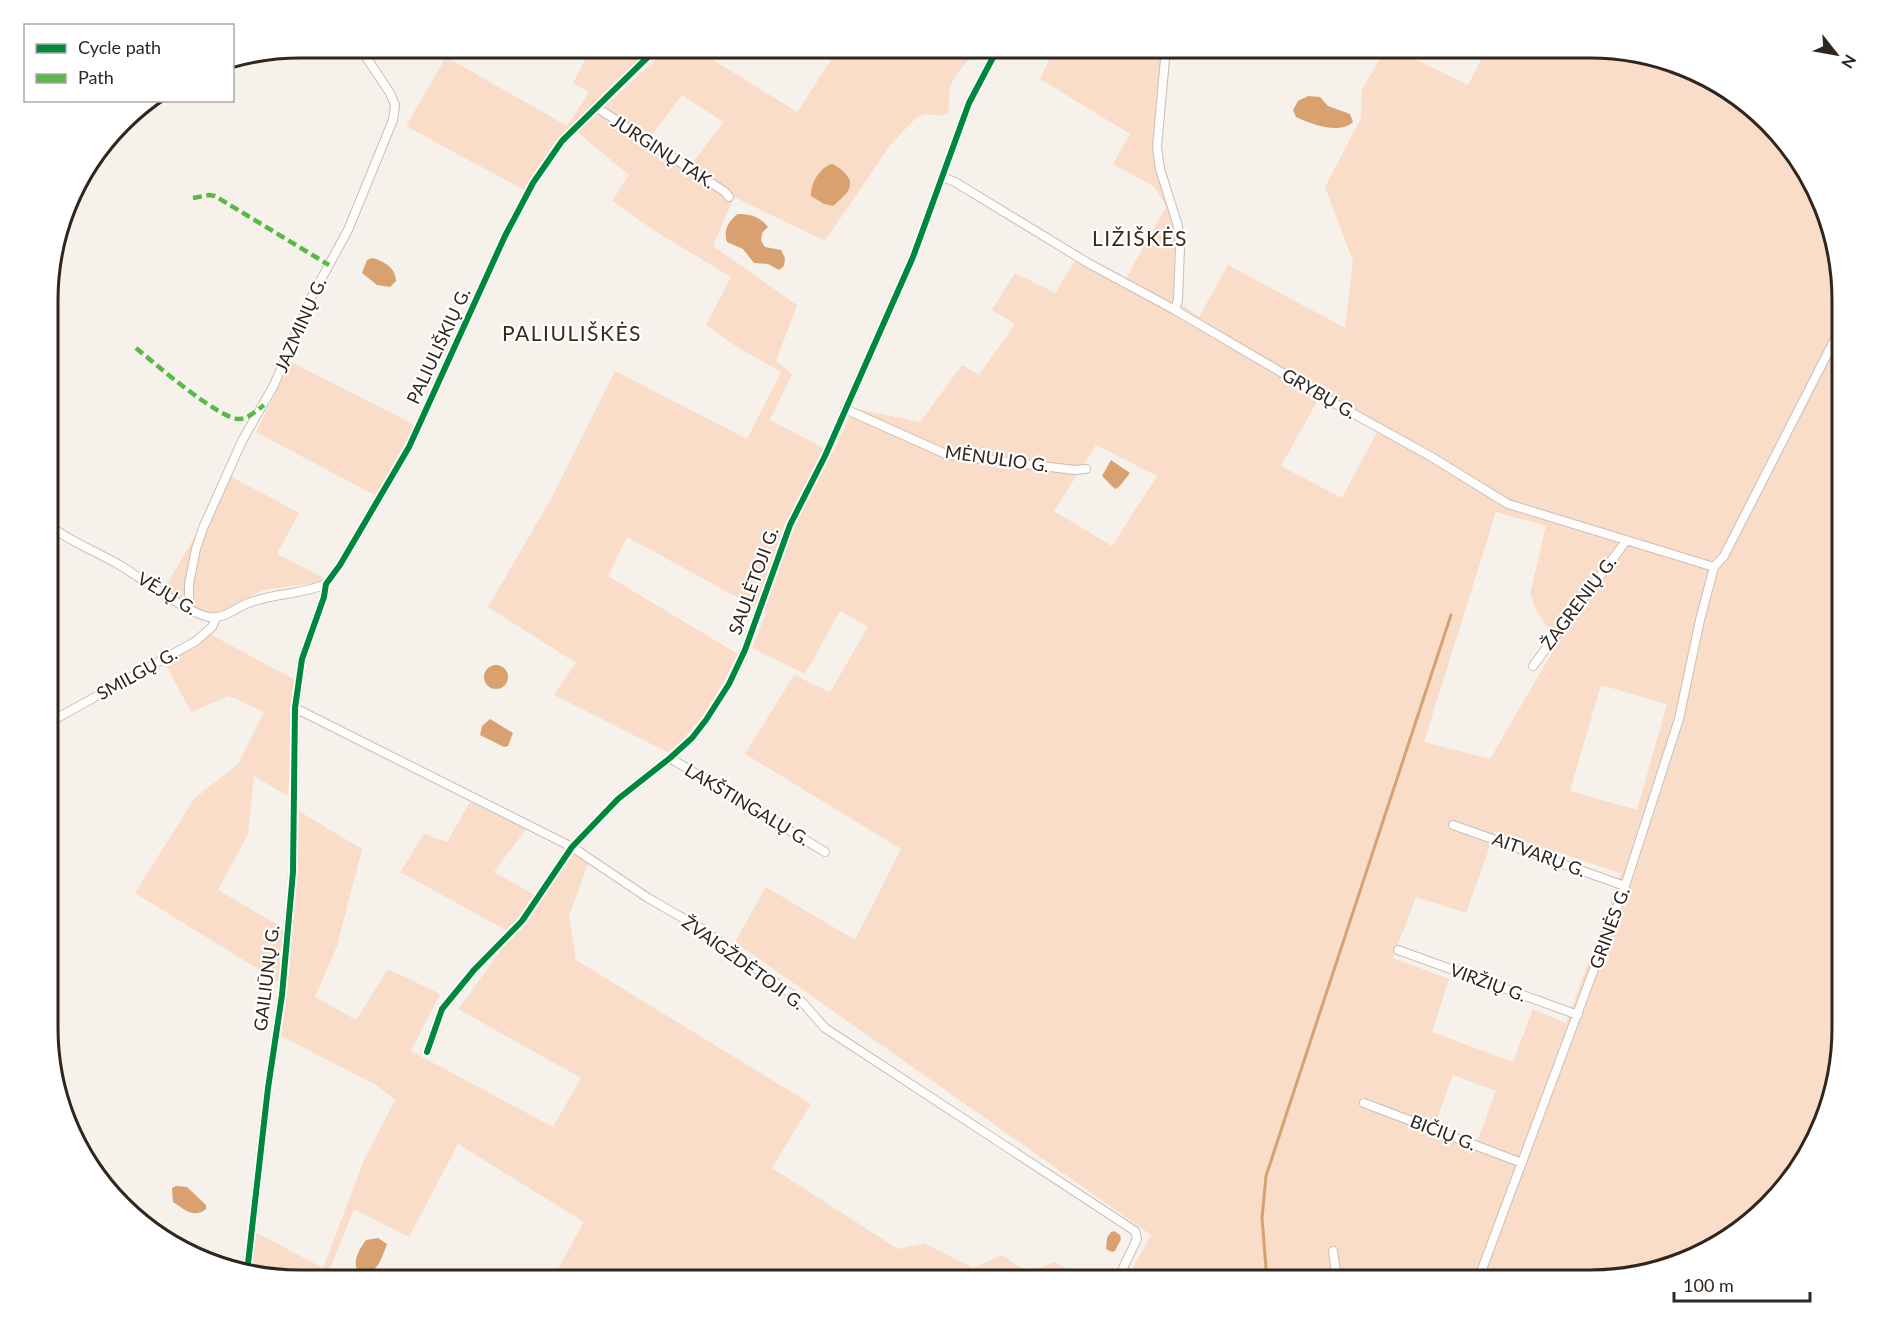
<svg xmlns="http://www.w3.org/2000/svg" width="1890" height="1328" viewBox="0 0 1890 1328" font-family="Lato,sans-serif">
  <rect width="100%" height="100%" fill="#f7f1ec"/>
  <path fill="#f9ddc8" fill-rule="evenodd" d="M591,48H651L557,141L524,190L406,126L446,57L567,126L589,92L573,83Z
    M668,48H694L797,112L837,51L833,48H978C970,60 956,71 951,85C947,95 952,105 947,114C937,118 932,113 923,115C912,118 900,137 890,145L825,241L734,197L713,246L797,305L776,361L792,374L770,420L833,453L853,408L920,422L962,365L979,375L1015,324L992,310L1015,273L1055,293L1075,261L1121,287L1166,207L1155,187L1113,164L1130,134L1040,79L1055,48H1171L1161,152L1185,241L1181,304L1199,317L1228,265L1345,328L1353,261L1325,187L1361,118L1362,89L1387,48H1392L1468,85L1487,48L1605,49L1671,62L1743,100L1816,189L1841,285V1043L1828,1109L1790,1181L1701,1254L1590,1280H1126L1151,1235L735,942L766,887L855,940L901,849L745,754L794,675L830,692L868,627L840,611L805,674L752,648L766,613L627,537L608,576L738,654L712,704L671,754L554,695L576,663L488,607L552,497L615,371L747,439L781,372L737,347L706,325L731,277L658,233L612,201L629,175L577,132ZM682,95L723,122L691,165L650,138ZM833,164L848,174L851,184L842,199L833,206L817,201L813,185C820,176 820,165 833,164ZM1318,400L1378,430L1342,498L1281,466ZM1096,445L1157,476L1112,546L1054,511ZM1496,512L1546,526L1530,594L1536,610L1558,642L1490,759L1424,742ZM1601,685L1667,704L1637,810L1570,791ZM1495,832L1621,873L1566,1023L1533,1009L1513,1062L1432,1032L1449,979L1393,958L1416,897L1466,913ZM1453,1075L1496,1091L1477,1142L1434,1127Z
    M291,362L415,425L378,497L256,432Z
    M230,476L299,513L277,554L326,579L322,582L263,590L215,614L200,611L164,589Z
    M210,634L295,680L288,796L254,776L248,834L218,890L283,928L279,982L135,893L194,799L238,764L264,712L229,696L191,712L165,663Z
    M470,802L526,829L494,872L540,898L573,854L588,864L569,916L576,960L811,1104L772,1168L898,1249L924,1243L973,1268L1002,1255L1028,1273L1054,1262L1089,1280H552L584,1222L458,1144L409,1237L354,1209L326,1279H285L250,1273L255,1232L323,1268L364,1160L395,1100L376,1085L281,1036L298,862L297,810L362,849L337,946L315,997L356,1020L388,969L440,994L411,1051L553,1127L581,1078L458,1009L513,934L400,872L424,834L447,842Z"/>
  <path fill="#d8a16f" d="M1308,96L1320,97L1328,106L1350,114L1353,122C1339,135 1311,124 1296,117L1293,110L1298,101Z
    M833,164C858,179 854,189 833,206L824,204L811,196C810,184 821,165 833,164Z
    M738,214C750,214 761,217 768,227L762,233L761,241L765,247L781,250L785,258L784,266L779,270L768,264L754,263L743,249L727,242C723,231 728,221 738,214Z
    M372,258C384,261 396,268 396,281L390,287L377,285L362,273L367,260Z
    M1111,460L1130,473L1119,487L1115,489L1102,476Z
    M484 677a12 12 0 1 1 24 0a12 12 0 1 1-24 0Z
    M490,719L513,733L508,746L504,747L480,735L482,726Z
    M176,1186L187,1187L206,1205V1209C194,1219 184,1209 173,1202L172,1188Z
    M1114,1231L1120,1235L1121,1239L1115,1251L1112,1252L1106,1249L1107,1238L1111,1232Z
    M378,1238L387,1244C382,1258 378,1271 363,1277C349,1267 358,1251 366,1240Z"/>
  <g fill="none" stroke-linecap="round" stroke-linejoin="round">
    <path stroke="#d8a16f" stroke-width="3" d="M1267,1280L1262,1218L1266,1176L1451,615"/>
    <defs>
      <path id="street" d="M1166,48L1157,147L1160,169L1178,226L1180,248L1178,300L1175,310
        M596,107L725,192L729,197
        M943,177L955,182L1088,263L1175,310L1327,399L1430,456L1508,504L1714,567
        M845,409L948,455L1075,470L1086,469
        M50,526C71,542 95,551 118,564C140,577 187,613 209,617C224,619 234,609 246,604C272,593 301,595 326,584
        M185,607L189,599V584L196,549L203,528L242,441L274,385L312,296L348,230L393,120L395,105L390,93L360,48
        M1533,666L1626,541
        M295,708L572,847L648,898L702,929L802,1002L825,1028L1135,1231L1137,1239L1123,1268
        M50,722L196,641L212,627L216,618
        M670,758L825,852
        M1453,825L1625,886
        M1398,950L1578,1015
        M427,1052L442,1009L474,970L522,921L572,847L618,799L670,758L692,738L706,720L729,684L745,650L790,525L825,456L913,257L969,103L998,48
        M1364,1103L1522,1163
        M1333,1251L1337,1280
        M247,1272L268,1088L282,995L293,872L295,708L302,659L324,597L326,584L340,565L409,447L505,236L533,183L562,141L657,48
        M1478,1280L1625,886L1679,719L1700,620L1714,567L1724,556L1841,327"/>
    </defs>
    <use href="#street" stroke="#c7bfb9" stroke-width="10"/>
    <use href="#street" stroke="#fefdfc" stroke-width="8"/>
    <path stroke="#58b947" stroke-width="4.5" stroke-dasharray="9 4.5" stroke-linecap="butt" d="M193,198L209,195L215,196L329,265
      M136,348C153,362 221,421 240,419C249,418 257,410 264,405"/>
    <defs>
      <path id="cycleway" d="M427,1052L442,1009L474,970L522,921L572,847L618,799L670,758L692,738L706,720L729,684L745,650L790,525L825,456L913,257L969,103L998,48
        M247,1272L268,1088L282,995L293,872L295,708L302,659L324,597L326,584L340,565L409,447L505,236L533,183L562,141L657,48"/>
    </defs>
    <use href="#cycleway" stroke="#fff" stroke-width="10"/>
    <use href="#cycleway" stroke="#00873e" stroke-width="6"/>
  </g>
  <g text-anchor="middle" stroke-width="4.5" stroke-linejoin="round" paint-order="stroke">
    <g font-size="18" fill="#30261e" stroke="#fff">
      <text transform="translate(663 152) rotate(33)" y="6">JURGINŲ TAK.</text>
      <text transform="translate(301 325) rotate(-66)" y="6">JAZMINŲ G.</text>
      <text transform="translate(439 346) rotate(-65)" y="6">PALIULIŠKIŲ G.</text>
      <text transform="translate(1319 394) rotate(30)" y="6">GRYBŲ G.</text>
      <text transform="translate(997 459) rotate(8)" y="6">MĖNULIO G.</text>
      <text transform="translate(754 581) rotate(-70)" y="6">SAULĖTOJI G.</text>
      <text transform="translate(167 594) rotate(31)" y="6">VĖJŲ G.</text>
      <text transform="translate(1579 603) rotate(-53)" y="6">ŽAGRENIŲ G.</text>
      <text transform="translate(137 674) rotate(-29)" y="6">SMILGŲ G.</text>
      <text transform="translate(747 805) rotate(31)" y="6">LAKŠTINGALŲ G.</text>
      <text transform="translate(1539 855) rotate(20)" y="6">AITVARŲ G.</text>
      <text transform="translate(1610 928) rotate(-70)" y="6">GRINĖS G.</text>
      <text transform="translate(743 963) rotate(36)" y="6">ŽVAIGŽDĖTOJI G.</text>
      <text transform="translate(267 978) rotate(-83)" y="6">GAILIŪNŲ G.</text>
      <text transform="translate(1488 983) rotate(20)" y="6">VIRŽIŲ G.</text>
      <text transform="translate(1443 1133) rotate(21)" y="6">BIČIŲ G.</text>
    </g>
    <g font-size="21" letter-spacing="1.5" fill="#3c2918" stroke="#fff">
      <text x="1140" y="246">LIŽIŠKĖS</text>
      <text x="572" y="341">PALIULIŠKĖS</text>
    </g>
  </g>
  <path d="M0 0H1890V1328H0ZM300 58H1590A242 242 0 0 1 1832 300V1028A242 242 0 0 1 1590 1270H300A242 242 0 0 1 58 1028V300A242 242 0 0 1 300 58Z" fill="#fff" fill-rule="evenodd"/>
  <path fill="none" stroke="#30261e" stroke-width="3" d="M300 58H1590A242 242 0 0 1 1832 300V1028A242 242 0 0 1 1590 1270H300A242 242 0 0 1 58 1028V300A242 242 0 0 1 300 58Z"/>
  <rect x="24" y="24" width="210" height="78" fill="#ffffff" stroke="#aca8a5" stroke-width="1.5"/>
  <rect x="36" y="44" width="30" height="9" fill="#00873e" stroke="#aca8a5" stroke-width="1.5"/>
  <text x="78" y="54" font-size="18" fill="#30261e">Cycle path</text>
  <rect x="36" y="74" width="30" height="9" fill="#58b947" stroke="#aca8a5" stroke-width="1.5"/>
  <text x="78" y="84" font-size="18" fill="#30261e">Path</text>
  <g transform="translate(1836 54) rotate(121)" stroke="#ffffff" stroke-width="4.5" paint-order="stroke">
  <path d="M0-4.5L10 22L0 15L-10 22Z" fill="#30261e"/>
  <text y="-9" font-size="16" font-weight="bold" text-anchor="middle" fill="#30261e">N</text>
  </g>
  <path d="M1674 1292v9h136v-9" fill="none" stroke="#30261e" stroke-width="3"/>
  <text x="1683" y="1292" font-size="18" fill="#30261e" stroke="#ffffff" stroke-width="4.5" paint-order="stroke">100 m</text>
</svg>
